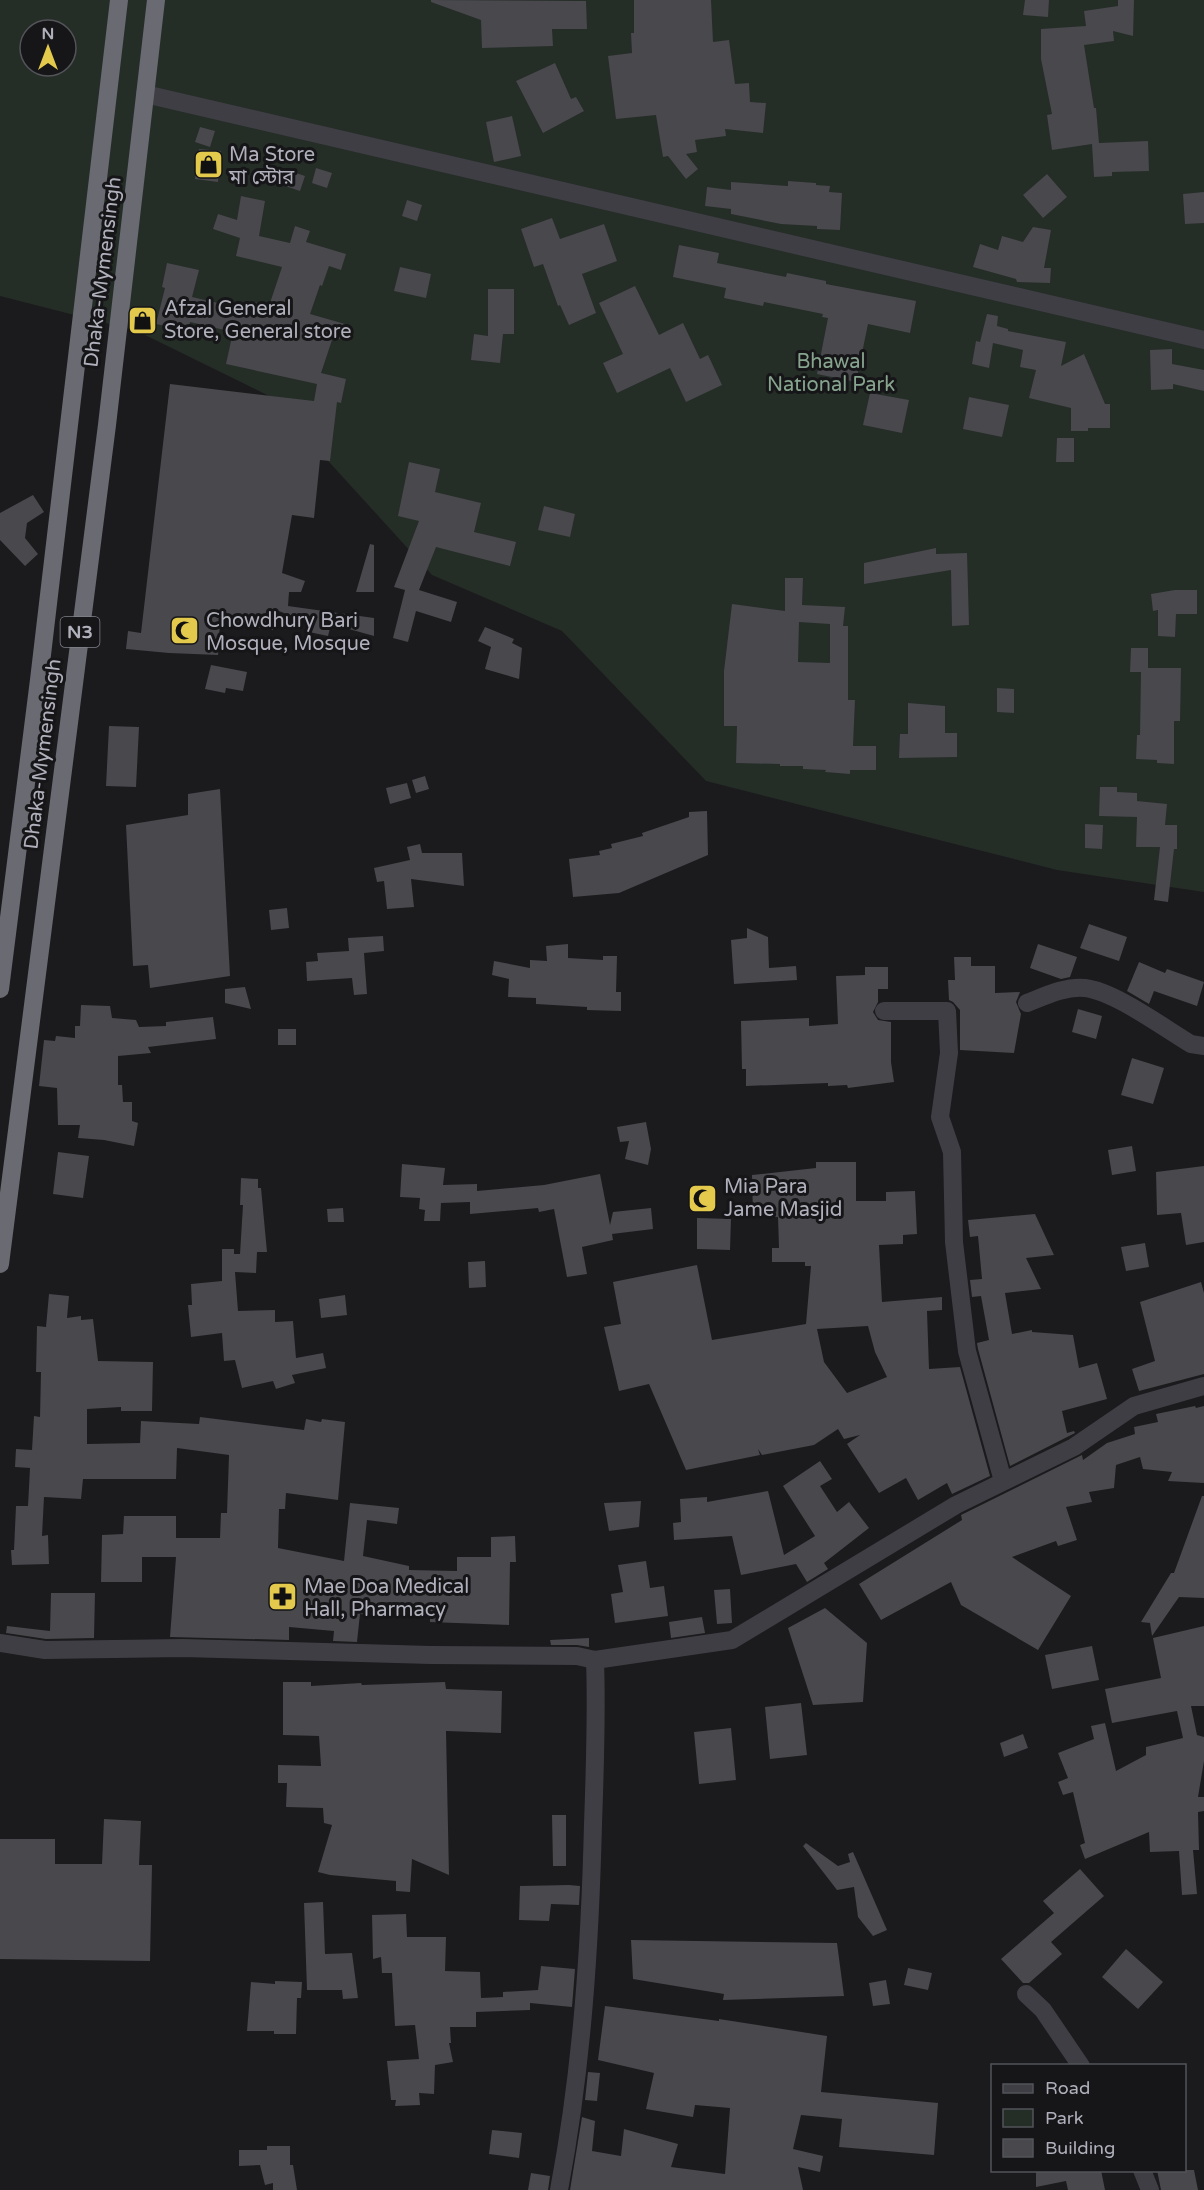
<svg xmlns="http://www.w3.org/2000/svg" width="1204" height="2190" viewBox="0 0 1204 2190" font-family="'Varela Round','Noto Sans Bengali',sans-serif">
  <rect width="100%" height="100%" fill="#1b1b1d"/>
  <path fill="#252d27" fill-rule="evenodd" d="M0,0H1204V892L1057,870L706,781L562,631L432,575L269,396L137,331L0,296ZM30,30H66V66H30Z"/>
  <path fill="#48484d" fill-rule="evenodd" d="M431,0L586,1L587,29H552L553,46L482,48L481,20L431,2Z
    M634,0H711L713,42L729,40L735,84L749,83L750,102L766,103L763,133L725,129L726,136L695,140L697,152L686,154L698,169L686,179L668,156L663,157L656,115L616,119L608,56L632,53L631,33H634Z
    M1025,0H1049L1048,17L1023,15Z
    M1118,0H1134L1133,36L1113,31L1114,41L1084,45L1094,108H1096L1099,143L1148,141L1149,171L1112,172V176L1094,177L1092,144L1052,150L1047,115L1052,114L1041,59V29L1086,26L1084,11L1118,6Z
    M555,63L571,99L576,97L584,111L543,133L516,81Z
    M512,116L521,156L494,162L486,122Z
    M200,127L215,131L210,147L195,142Z
    M199,149L221,151L218,182L195,179Z
    M316,168L332,173L327,188L312,183Z
    M290,171L305,176L300,191L285,186Z
    M1047,174L1067,197L1043,218L1023,195Z
    M788,181L816,183V185L830,186L829,192L842,193L840,230L817,229V226L781,224L731,214V209L705,206L707,187L731,190V182L788,186Z
    M1204,192V223L1185,224L1183,194Z
    M241,196L265,201L259,236L290,243L295,226L310,231L306,242L346,254L341,270L329,266L322,286L320,285L310,314L345,324L340,339L333,337L321,373L346,379L341,403L337,402L330,461L320,460L314,518L292,515L282,573L305,581L301,592H289L288,606L374,618V636L331,624L328,636L309,632L311,623L276,610L273,630L220,621L218,655L169,653L126,649L128,631L141,633L170,384L314,401L317,384L226,364L233,332L190,322L188,331L156,324L165,288L162,287L167,263L199,270L192,297L248,310L250,301L269,306L282,267L236,256L240,238L213,229L218,214L237,220Z
    M407,200L422,205L417,221L402,216Z
    M552,218L560,239L604,224L617,261L582,274L596,313L569,325L560,305L558,306L543,264L534,267L521,229Z
    M1033,227L1051,230L1044,268H1051L1050,283L1017,282L1016,279L973,267L980,244L998,250L1002,236L1023,242Z
    M679,245L719,253L717,263L786,277L787,273L826,281V284L916,301L910,333L868,324L856,382L817,374L828,318L822,317L823,314L764,302L763,306L724,298L726,288L673,277Z
    M400,267L431,274L426,298L394,291Z
    M635,286L659,335L683,323L700,359L708,355L722,385L686,402L670,368L617,393L603,363L623,354L599,303Z
    M488,289H514V334H503L500,363L471,360L474,334L488,336Z
    M987,314L998,316L997,326L1008,329V331L1066,342L1061,366L1084,354L1105,404H1110V428H1088V431H1071V408L1029,398L1036,370L1020,367L1023,350L993,343L989,368L972,364L976,341L980,342Z
    M1172,349V364L1204,370V391L1173,384V389L1151,390L1150,350Z
    M870,393L909,400L902,433L863,425Z
    M969,397L1009,405L1002,437L963,429Z
    M1057,438H1074V462H1056Z
    M409,462L440,469L435,492L481,503L474,532L516,542L510,566L436,547L419,590L457,602L451,622L416,611L408,642L393,638L405,590L394,587L419,521L398,516Z
    M33,495L44,512L27,523L25,538L38,554L25,566L0,540V513Z
    M544,506L575,514L570,537L538,530Z
    M370,544L374,545V592H356Z
    M936,548V554L967,553L969,625L952,626L951,570L864,584V563Z
    M785,578H803L802,605L845,607L843,626H848V700H855L853,746H876V770H850V774L825,772L826,770L803,769V766H780V764L736,763L737,726H724V671L732,604L785,611ZM799,622L830,624V663L798,662Z
    M1175,590H1197V614H1176L1175,637L1158,636V610L1153,611L1151,594Z
    M485,627L514,639L512,643L522,648L519,679L485,669L491,647L478,641Z
    M1131,648H1148V668H1181L1180,721H1174V764L1157,763V760L1136,759L1137,735H1140L1141,672H1130Z
    M211,665L247,672L243,691L226,688L225,693L205,689Z
    M997,688L1014,689V713L997,712Z
    M908,703L945,706V733H957V757L899,758L900,734H908Z
    M109,726L139,727L136,787L106,786Z
    M425,776L429,789L416,793L412,780Z
    M407,783L411,798L390,804L386,788Z
    M1100,787H1117V792L1137,793V801L1167,804L1165,825H1177V849H1174L1168,902L1154,900L1160,847H1136L1137,817L1099,816Z
    M220,789L230,976L150,988L148,965L133,966L126,825L188,815V794Z
    M707,811L708,855L619,893L573,897L569,859L600,855L599,851L612,848L611,844L643,836L642,833L689,817V812Z
    M1085,824L1103,825L1102,849L1085,848Z
    M420,844L422,853H462L464,886L411,879L414,907L387,909L384,881L377,882L374,868L410,860L407,847Z
    M287,908L289,928L271,930L269,910Z
    M1089,924L1127,937L1119,961L1080,948Z
    M747,928L768,937L769,968L796,966L797,980L734,984L731,940L747,938Z
    M383,936L384,951L364,953L367,994L354,995L352,978L307,981L306,962L318,961L317,953L349,951L348,938Z
    M568,944V958L603,960V956H617L616,992H621V1011L587,1010V1007L536,1004V998L508,997L509,979L492,975L494,961L530,968V960L547,961L546,946Z
    M1038,944L1077,957L1070,977L1061,979L1030,968Z
    M954,957H971V966H995V993L1020,992L1016,1002L1021,1014L1014,1053L960,1050V1010L953,1002L949,1000L948,980H955Z
    M1139,962L1165,973L1167,969L1204,982L1197,1006L1154,991L1149,1004L1127,991Z
    M865,967H888V989H878V1002L873,1012L878,1020L891,1022V1062L894,1082L848,1088L847,1085L828,1086V1083L746,1086V1069H742L741,1021L809,1018V1026L838,1024L836,976L865,975Z
    M245,987L251,1009L225,1003V989Z
    M81,1005L110,1006L112,1018L136,1020L139,1027L166,1026V1022L213,1017L216,1039L148,1047L151,1053L118,1056V1085H122L123,1102H132V1121L138,1123L134,1146L104,1140L78,1138L80,1125H58L57,1088L39,1086L44,1040L55,1041L56,1036L75,1038V1026H80Z
    M1078,1009L1102,1016L1096,1039L1072,1032Z
    M278,1029H296V1045H278Z
    M1132,1058L1164,1068L1153,1104L1121,1095Z
    M646,1122L651,1149L648,1165L625,1159L629,1141L620,1142L617,1127Z
    M1132,1146L1136,1171L1112,1175L1108,1150Z
    M58,1152L89,1156L83,1198L53,1194Z
    M816,1162H856V1201H886V1192L915,1191L917,1234L903,1235V1244L879,1245L882,1302L942,1297V1310L927,1311L929,1369L960,1367L990,1476L952,1494L947,1483L918,1500L906,1478L879,1493L847,1444L860,1435L844,1439L838,1429L814,1445L762,1455L758,1449L760,1455L686,1470L649,1384L619,1391L604,1327L621,1324L613,1282L697,1265L712,1340L806,1324L811,1266H805V1262H772V1248H779L778,1217H753L752,1175L816,1168ZM868,1326L875,1352L887,1377L847,1393L824,1362L817,1329Z
    M402,1164L445,1168L443,1185L477,1184V1191L544,1185L600,1174L610,1225L613,1212L651,1208L653,1229L612,1234L613,1240L582,1247L587,1274L567,1277L554,1209L539,1212L538,1208L470,1214V1202L441,1203L440,1221H424L425,1210L419,1209L420,1198L400,1197Z
    M1204,1166V1242L1186,1245L1181,1213L1157,1215L1156,1172Z
    M241,1178L258,1179V1188H261L267,1252H257L256,1273L235,1272L238,1311L275,1310V1322L293,1321L296,1358L323,1353L326,1368L292,1375L295,1383L276,1389L273,1381L242,1388L235,1360L224,1361L222,1333L191,1337L188,1305H192L191,1284L222,1281V1249H234V1254H240L243,1205H240Z
    M343,1208L344,1222H328L327,1209Z
    M1035,1214L1054,1255L1026,1258L1041,1289L1005,1293L1012,1334L1032,1330V1332L1073,1335L1079,1368L1097,1363L1107,1399L1062,1411L1067,1433L1074,1431L1075,1433L1010,1466L978,1349L977,1343L989,1340L981,1296L972,1297L970,1280L982,1279L978,1236L970,1237L968,1220Z
    M697,1218L731,1219L730,1250L697,1249Z
    M1145,1243L1149,1267L1126,1271L1121,1247Z
    M485,1261L486,1287L469,1288L468,1262Z
    M1201,1282L1204,1293V1374L1139,1391L1132,1369L1155,1361L1140,1302Z
    M49,1294L69,1296L67,1318L81,1316V1320L93,1319L98,1361L153,1362L152,1411H121V1407L87,1409V1444L140,1443L141,1421L199,1424L200,1417L304,1430L306,1419L321,1422L322,1419L345,1422L338,1500L286,1493L285,1509H279L278,1548L344,1561L350,1503L399,1508L397,1524L367,1520L363,1556L409,1566V1570L457,1571V1557H491V1537L515,1536L516,1562H510L509,1625L430,1622V1615L411,1614L412,1604L381,1602L380,1616L360,1614L357,1642L333,1641L334,1631L289,1627V1640L170,1637L176,1557H142V1582H101L102,1535L123,1534L124,1516H176V1538H220L221,1513H227L229,1455L177,1448L176,1479H83L81,1499L44,1497L42,1536L48,1535L49,1564L12,1565L11,1550H14L16,1506H28L30,1468L15,1467L16,1449L32,1450L34,1416L40,1417L41,1372H36L37,1326L46,1327Z
    M345,1295L347,1315L321,1318L319,1299Z
    M1195,1406L1196,1408L1204,1406V1483L1168,1481L1172,1472L1143,1469L1140,1457L1116,1465L1114,1488L1089,1492L1092,1502L1066,1507L1077,1540L1058,1546L1056,1541L1012,1557L1071,1596L1038,1650L961,1605L951,1582L881,1620L859,1584L962,1520L961,1515L1082,1455L1083,1460L1107,1443L1135,1434L1134,1427L1158,1422L1156,1414Z
    M820,1461L832,1479L820,1486L837,1512L849,1502L869,1528L824,1563L828,1569L807,1582L796,1564L741,1575L732,1536L674,1540L673,1523L681,1522L680,1499L707,1497V1502L768,1491L784,1555L815,1536L783,1486Z
    M1202,1496H1204V1598L1179,1597L1152,1636L1150,1623L1141,1622L1171,1573H1174Z
    M641,1501L639,1527L609,1531L604,1503Z
    M646,1561L650,1588L664,1586L668,1616L615,1623L611,1594L623,1592L618,1565Z
    M730,1589L732,1623L717,1624L714,1590Z
    M51,1593H95L94,1638L46,1639L6,1633L7,1626L50,1631Z
    M825,1608L867,1643L863,1702L813,1705L788,1628Z
    M702,1617L705,1633L671,1638L669,1622Z
    M1204,1626V1706H1191L1197,1735L1204,1737V1761L1198,1797H1204V1811L1198,1812L1199,1850H1193L1197,1894L1182,1895L1179,1851L1150,1852L1149,1832L1085,1859L1080,1845L1085,1843L1073,1792L1063,1795L1058,1782L1068,1778L1058,1753L1094,1739L1091,1726L1105,1723L1116,1771L1146,1755V1747L1183,1738L1177,1711L1112,1723L1105,1689L1161,1678L1153,1638Z
    M589,1638V1647L577,1645H551L550,1640Z
    M1092,1646L1099,1680L1052,1689L1045,1655Z
    M283,1682H311V1686L361,1683L362,1685L445,1682L446,1689L502,1691L501,1733L446,1731L449,1875L412,1859L410,1892L396,1891V1881L330,1875L318,1872L332,1825L324,1823L323,1808L286,1807L287,1783H278V1765L321,1766L319,1736L283,1735Z
    M801,1703L807,1755L770,1759L765,1707Z
    M731,1728L736,1780L699,1784L694,1732Z
    M1023,1734L1028,1748L1004,1757L1000,1743Z
    M552,1815H566V1866H553Z
    M104,1819L141,1821L139,1865H152L150,1961L0,1959V1839H55V1864H102Z
    M806,1843L838,1866L850,1862L848,1854L853,1852L887,1930L873,1936L858,1917L854,1887L837,1890L803,1846Z
    M1080,1869L1104,1896L1051,1942L1062,1954L1029,1983H1023L1001,1959L1054,1913L1043,1901Z
    M569,1885L580,1886L579,1905L551,1904L549,1921L519,1920L520,1886Z
    M323,1902L325,1954L352,1953L358,1998L343,1999L342,1990H307L304,1903Z
    M406,1914L407,1937H446L445,1971L480,1972L481,1998L503,1997V1992L538,1990L541,1966L575,1969L572,2007L530,2003V2010L476,2012V2027H450L451,2043H449L453,2062L435,2065L434,2094L419,2093L420,2105L395,2106L396,2100H391L387,2061L419,2059L415,2025L395,2026L392,1973H382L381,1957L373,1959L372,1915Z
    M631,1940L837,1943L844,1996L723,2000L724,1994L633,1979Z
    M1126,1949L1163,1982L1138,2009L1102,1977Z
    M908,1968L932,1973L928,1990L904,1985Z
    M886,1980L890,2004L873,2006L869,1983Z
    M275,1981L302,1982L301,1998H297L296,2034H274V2031H247L251,1982L275,1984Z
    M605,2006L719,2021V2019L827,2036L821,2092L938,2103L934,2155L839,2147L842,2119L801,2115L793,2149L823,2156L820,2172L798,2167L803,2190H570L582,2117L595,2121L592,2151L621,2156L624,2129L678,2144L671,2167L725,2174L730,2108L695,2105L693,2117L646,2109L654,2073L598,2060Z
    M588,2072L600,2073L597,2101L585,2100Z
    M492,2130L522,2133L519,2158L489,2154Z
    M267,2146H290V2165H293L297,2190H273V2183L265,2185L260,2165L239,2166V2150H267Z
    M1036,2170H1101L1105,2190H1068L1066,2181L1036,2187Z
    M1157,2170H1194L1198,2190H1161Z
    M531,2173L550,2176L548,2190H528Z"/>
  <g fill="none" stroke-linecap="round" stroke-linejoin="round">
    <path stroke="#3e3e44" stroke-width="18" d="M145,94L1204,340
      M1027,1003C1045,996 1065,986 1085,988C1114,991 1164,1028 1191,1044L1204,1046
      M884,1011H947L949,1053L940,1117L952,1152L954,1242L967,1351L1003,1481
      M0,1643L45,1650L183,1648L431,1655L577,1656L595,1660C597,1715 595,1769 593,1824C590,1947 582,2069 559,2190
      M595,1660L732,1640L956,1505L1074,1447L1134,1406L1204,1386
      M1026,1994L1043,2010L1081,2066
      M1142,2170L1150,2190"/>
    <path stroke="#696a72" stroke-width="18" d="M0,989L39,680L119,0
      M0,1264L107,425L156,0"/>
  </g>
  <defs>
    <symbol id="shop-square" viewBox="-11 -11 22 22"><rect x="-9" y="-9" width="18" height="18" rx="4" fill="#e3c94c" stroke="#161618"/><path d="M-5-2.5h2.3a2.7 3.5 0 0 1 5.4 0H5L5.5 6h-11ZM-1.5-2.5h3a1.5 2.3 0 0 0-3 0Z" fill="#111"/></symbol>
    <symbol id="mosque-square" viewBox="-11 -11 22 22"><rect x="-9" y="-9" width="18" height="18" rx="4" fill="#e3c94c" stroke="#161618"/><path d="M3.5-4.9A6 6 0 1 0 3.5 4.9A5 5 0 1 1 3.5-4.9Z" fill="#111"/></symbol>
    <symbol id="pharmacy-square" viewBox="-11 -11 22 22"><rect x="-9" y="-9" width="18" height="18" rx="4" fill="#e3c94c" stroke="#161618"/><path d="M-2-6h4v4h4v4h-4v4h-4v-4h-4v-4h4Z" fill="#111"/></symbol>
  </defs>
  <g fill-rule="evenodd">
    <use href="#shop-square" x="192" y="148" width="33" height="33"/>
    <use href="#shop-square" x="126" y="304" width="33" height="33"/>
    <use href="#mosque-square" x="168" y="614" width="33" height="33"/>
    <use href="#mosque-square" x="686" y="1182" width="33" height="33"/>
    <use href="#pharmacy-square" x="266" y="1580" width="33" height="33"/>
  </g>
  <g text-anchor="middle" stroke-width="6" stroke-linejoin="round" paint-order="stroke">
    <rect fill="#161618" stroke="#81828a" stroke-width="1.5" x="60.5" y="617" width="39" height="30" rx="4.5"/>
    <g font-size="18" font-weight="bold" fill="#afb0bb">
      <text x="80" y="638">N3</text>
    </g>
    <g font-size="20" fill="#afb0bb" stroke="#161618" text-anchor="start">
      <text x="229" y="161">Ma Store<tspan x="229" dy="23">মা স্টোর</tspan></text>
      <text x="164" y="315">Afzal General<tspan x="164" dy="23">Store, General store</tspan></text>
      <text x="206" y="627">Chowdhury Bari<tspan x="206" dy="23">Mosque, Mosque</tspan></text>
      <text x="724" y="1193">Mia Para<tspan x="724" dy="23">Jame Masjid</tspan></text>
      <text x="304" y="1593">Mae Doa Medical<tspan x="304" dy="23">Hall, Pharmacy</tspan></text>
    </g>
    <g font-size="20" fill="#afb0bb" stroke="#161618">
      <text transform="translate(102 272) rotate(-83)" y="7">Dhaka-Mymensingh</text>
      <text transform="translate(42 754) rotate(-83)" y="7">Dhaka-Mymensingh</text>
    </g>
    <g font-size="20" fill="#87a48e" stroke="#161618">
      <text x="831" y="368">Bhawal<tspan x="831" dy="23">National Park</tspan></text>
    </g>
  </g>
  <rect x="991" y="2064" width="195" height="108" fill="#161618" stroke="#535459" stroke-width="1.5"/>
  <rect x="1003" y="2084" width="30" height="9" fill="#3e3e44" stroke="#535459" stroke-width="1.5"/>
  <text x="1045" y="2094" font-size="18" fill="#afb0bb">Road</text>
  <rect x="1003" y="2109" width="30" height="18" fill="#252d27" stroke="#535459" stroke-width="1.5"/>
  <text x="1045" y="2124" font-size="18" fill="#afb0bb">Park</text>
  <rect x="1003" y="2139" width="30" height="18" fill="#48484d" stroke="#535459" stroke-width="1.5"/>
  <text x="1045" y="2154" font-size="18" fill="#afb0bb">Building</text>
  <g transform="translate(48 48)"><circle r="28" fill="#161618" stroke="#535459" stroke-width="1.5"/>
  <path d="M0-4.5L10 22L0 15L-10 22Z" fill="#e3c94c"/>
  <text y="-9" font-size="16" font-weight="bold" text-anchor="middle" fill="#afb0bb">N</text>
  </g>
</svg>
